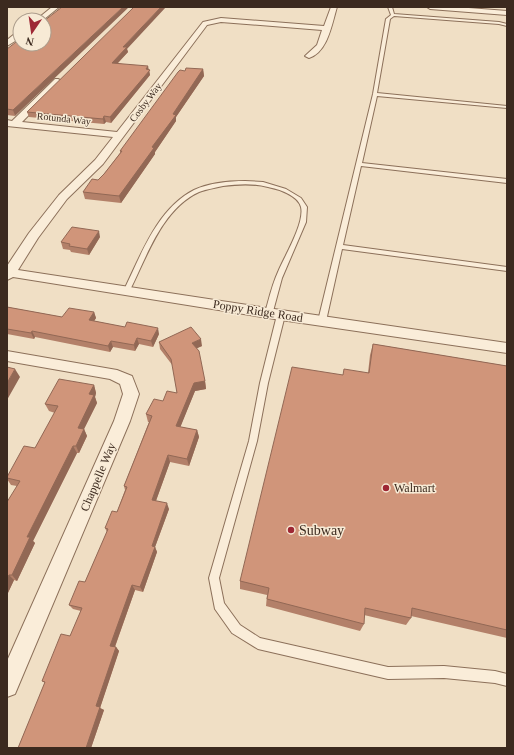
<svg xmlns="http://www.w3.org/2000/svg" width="514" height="755" viewBox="0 0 514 755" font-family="'Times New Roman',serif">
  <rect width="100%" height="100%" fill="#f0dfc5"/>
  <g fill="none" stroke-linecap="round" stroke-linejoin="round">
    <defs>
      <path id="lane" d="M388,7H392L394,14L499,22L507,24V26L499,24L394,16L390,19L377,93L507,106V108L377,96L362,163L507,179V183L361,166L343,245L507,267V271L342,249L326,321L322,324L318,321L373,94L386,19L391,15Z
        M245,181L263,182L286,189L301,198L307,207L306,222L282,278L272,315H266L265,313C269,299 272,285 278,272C284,257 305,223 301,207C298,195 278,189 268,187C253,183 238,184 223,186C215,188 207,189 199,192C162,209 147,256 130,290L129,292H125L124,290C141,255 157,209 194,190C209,183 229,181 245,181Z
        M281,312L285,315L268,383L257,441L219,578L224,603L240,625L260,638L388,667L444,666L495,671L507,674V686L495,683L444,678L388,679L258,649L232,633L215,609L209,578L249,441L260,383L277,315Z"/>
      <path id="street" d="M52,7H59L43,20H36Z
        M331,7H337C332,23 328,52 309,58L305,56L317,45L322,30L221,22L207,25L103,164L67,199L38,238L18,270L281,310L507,343V353L281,320L13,277L7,280V266L29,233L59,195L95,160L113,137L7,126V120L12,121L55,79H58L62,81L22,122L117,132L203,22L221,18L324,26Z
        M427,7H456L507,11V15L430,9Z
        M17,32H20V38L7,46V40Z
        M7,351L117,370L132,376L139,394L130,421L15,694L7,697V661L114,421L123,394L120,384L110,379L7,361Z"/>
    </defs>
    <use href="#lane" stroke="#8c705a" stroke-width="2"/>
    <use href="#street" stroke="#8c705a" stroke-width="2"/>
    <use href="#lane" fill="#faedd9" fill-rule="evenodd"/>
    <use href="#street" fill="#faedd9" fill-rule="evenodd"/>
  </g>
  <path fill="#b38069" d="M7,49L15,116L7,115Z
    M127,49L128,52L118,63L149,70L150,75L111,123L106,122L104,124L29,117L27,112Z
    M203,69L204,76L176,117V121L155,152V154L121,203L85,199L83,192L98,180L104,174L120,153V151L185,71Z
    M100,237L89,255L71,252L70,250L63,249L61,242Z
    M7,307L62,317L94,312L96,318L94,321L159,334L153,347L139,344L135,351L113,347L110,352L35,337L34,339L7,334Z
    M159,342L202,346L197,348L205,381L206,389L195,391L180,427L197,430L199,437L189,466L170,462L156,501L169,509L155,547L157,552L143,592L135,590L115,647H116L119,651L100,708L104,710L91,748H18L45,683L42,681L70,636L81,611L73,609L69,605L85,582L107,532L105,528L117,512L125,490L124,486L149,422H148L146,414L163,401L177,393L173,366L160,349Z
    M373,344L507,366V638L411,616V618L406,625L364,615V624L360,631L266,606L267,595L240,589V581L342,375L368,373L370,355Z
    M94,385L96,393L95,397L97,403L84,429L87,436L79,453H77L33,541L35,543L17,581L14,580L7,595L17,486L11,485L7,479V477L35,448L55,413L49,411L45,404Z"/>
  <path fill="#926855" d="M123,7H129L15,116L13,110Z
    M161,7H166L127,49L128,52L113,68L112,63L123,47Z
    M148,66L150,75L111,123L110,117Z
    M203,69L204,76L176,117V121L155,152V154L121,203L119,196L152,147L173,114Z
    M104,116L106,122L104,124L103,119Z
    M99,231L100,237L89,255L87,249Z
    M94,312L96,318L91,326L89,320Z
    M158,328L159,334L153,347L151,341Z
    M32,331L35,337L34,339L31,333Z
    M137,338L139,344L135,351L134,345Z
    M201,339L202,346L193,350L192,343Z
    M111,341L113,347L110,352L108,346Z
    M15,369L20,377L7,400V383Z
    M205,381L206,389L195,391L178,433L176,426L194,383Z
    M94,385L96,393L95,397L97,403L81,435L78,428L89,394Z
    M84,429L87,436L79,453L76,446Z
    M197,430L199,437L189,466L187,459Z
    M73,446L77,453L33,541L35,543L17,581L12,575L27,537Z
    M168,455L170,462L154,506L152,500Z
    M167,503L169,509L155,547L157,552L143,592L140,587L152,546Z
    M9,575L14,580L7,595V578Z
    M132,585L135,590L114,649L110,646Z
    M116,647L119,651L100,708L104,710L91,748H86L96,706Z"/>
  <path fill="#d0957a" stroke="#926855" d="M62,7H123L13,110L7,109V49L20,39V44H44V21Z
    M134,7H161L123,47H127L112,63L148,66L146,69L150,70L110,117L104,116L103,119L27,112Z
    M186,68L203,69L173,114L176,115L152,147L154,148L119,196L83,192L92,179L98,180L104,174L122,151H120L178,72L180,70L185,71Z
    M72,227L99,231L87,249L69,246L70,244L61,242Z
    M7,307L62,317L69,308L94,312L89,320L125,327L127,322L158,328L151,341L137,338L134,345L111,341L108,346L32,331L31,333L7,329Z
    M191,327L201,339L192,343L199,351L205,381L194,383L176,426L197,430L187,459L168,455L152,500L167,503L152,546L155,547L140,587L132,585L110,646L116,647L96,706L100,707L86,748H18L45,682L42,681L61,634L70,636L82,608L69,605L79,581L85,582L108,529L105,528L112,511L117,512L127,487L124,486L152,416L146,414L154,399L163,401L167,391L177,393L171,359L159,342Z
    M373,344L507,366V630L412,608L411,618L365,608L364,624L267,599L269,588L240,581L292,367L343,375L344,369L369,373Z
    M7,367L15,369L7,383Z
    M59,379L94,385L89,394L94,395L78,428L84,429L76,446H73L27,537H30L12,575H9L7,578V502L20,481L7,478V477L24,446L35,448L58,406L45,404Z"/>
  <g fill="#9e2734" stroke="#f7ead5" stroke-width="1.5">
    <circle cx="386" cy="488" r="4"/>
    <circle cx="291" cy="530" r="4"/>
  </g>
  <g text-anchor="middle" stroke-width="3" stroke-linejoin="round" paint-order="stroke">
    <g font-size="10" fill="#3c2a1f" stroke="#f7ead5">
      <text transform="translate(145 102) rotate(-53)" y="4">Cosby Way</text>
      <text transform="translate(64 118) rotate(6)" y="4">Rotunda Way</text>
    </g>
    <g font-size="12" fill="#3c2a1f" stroke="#f7ead5">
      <text transform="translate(258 311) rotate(9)" y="4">Poppy Ridge Road</text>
      <text transform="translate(98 477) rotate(-67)" y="4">Chappelle Way</text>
    </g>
    <g font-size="12" fill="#3c2a1f" stroke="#f7ead5" text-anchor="start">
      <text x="394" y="492">Walmart</text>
    </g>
    <g font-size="14" fill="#3c2a1f" stroke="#f7ead5" text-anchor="start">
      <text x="299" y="535">Subway</text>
    </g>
  </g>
  <rect width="514" height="755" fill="none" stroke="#3c2a1f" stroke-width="16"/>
  <g transform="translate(32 32) rotate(193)"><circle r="19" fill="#f7ead5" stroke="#ac9d8c"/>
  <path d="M0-3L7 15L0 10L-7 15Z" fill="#9e2734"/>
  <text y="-6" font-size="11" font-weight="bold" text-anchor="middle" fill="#3c2a1f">N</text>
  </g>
</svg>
